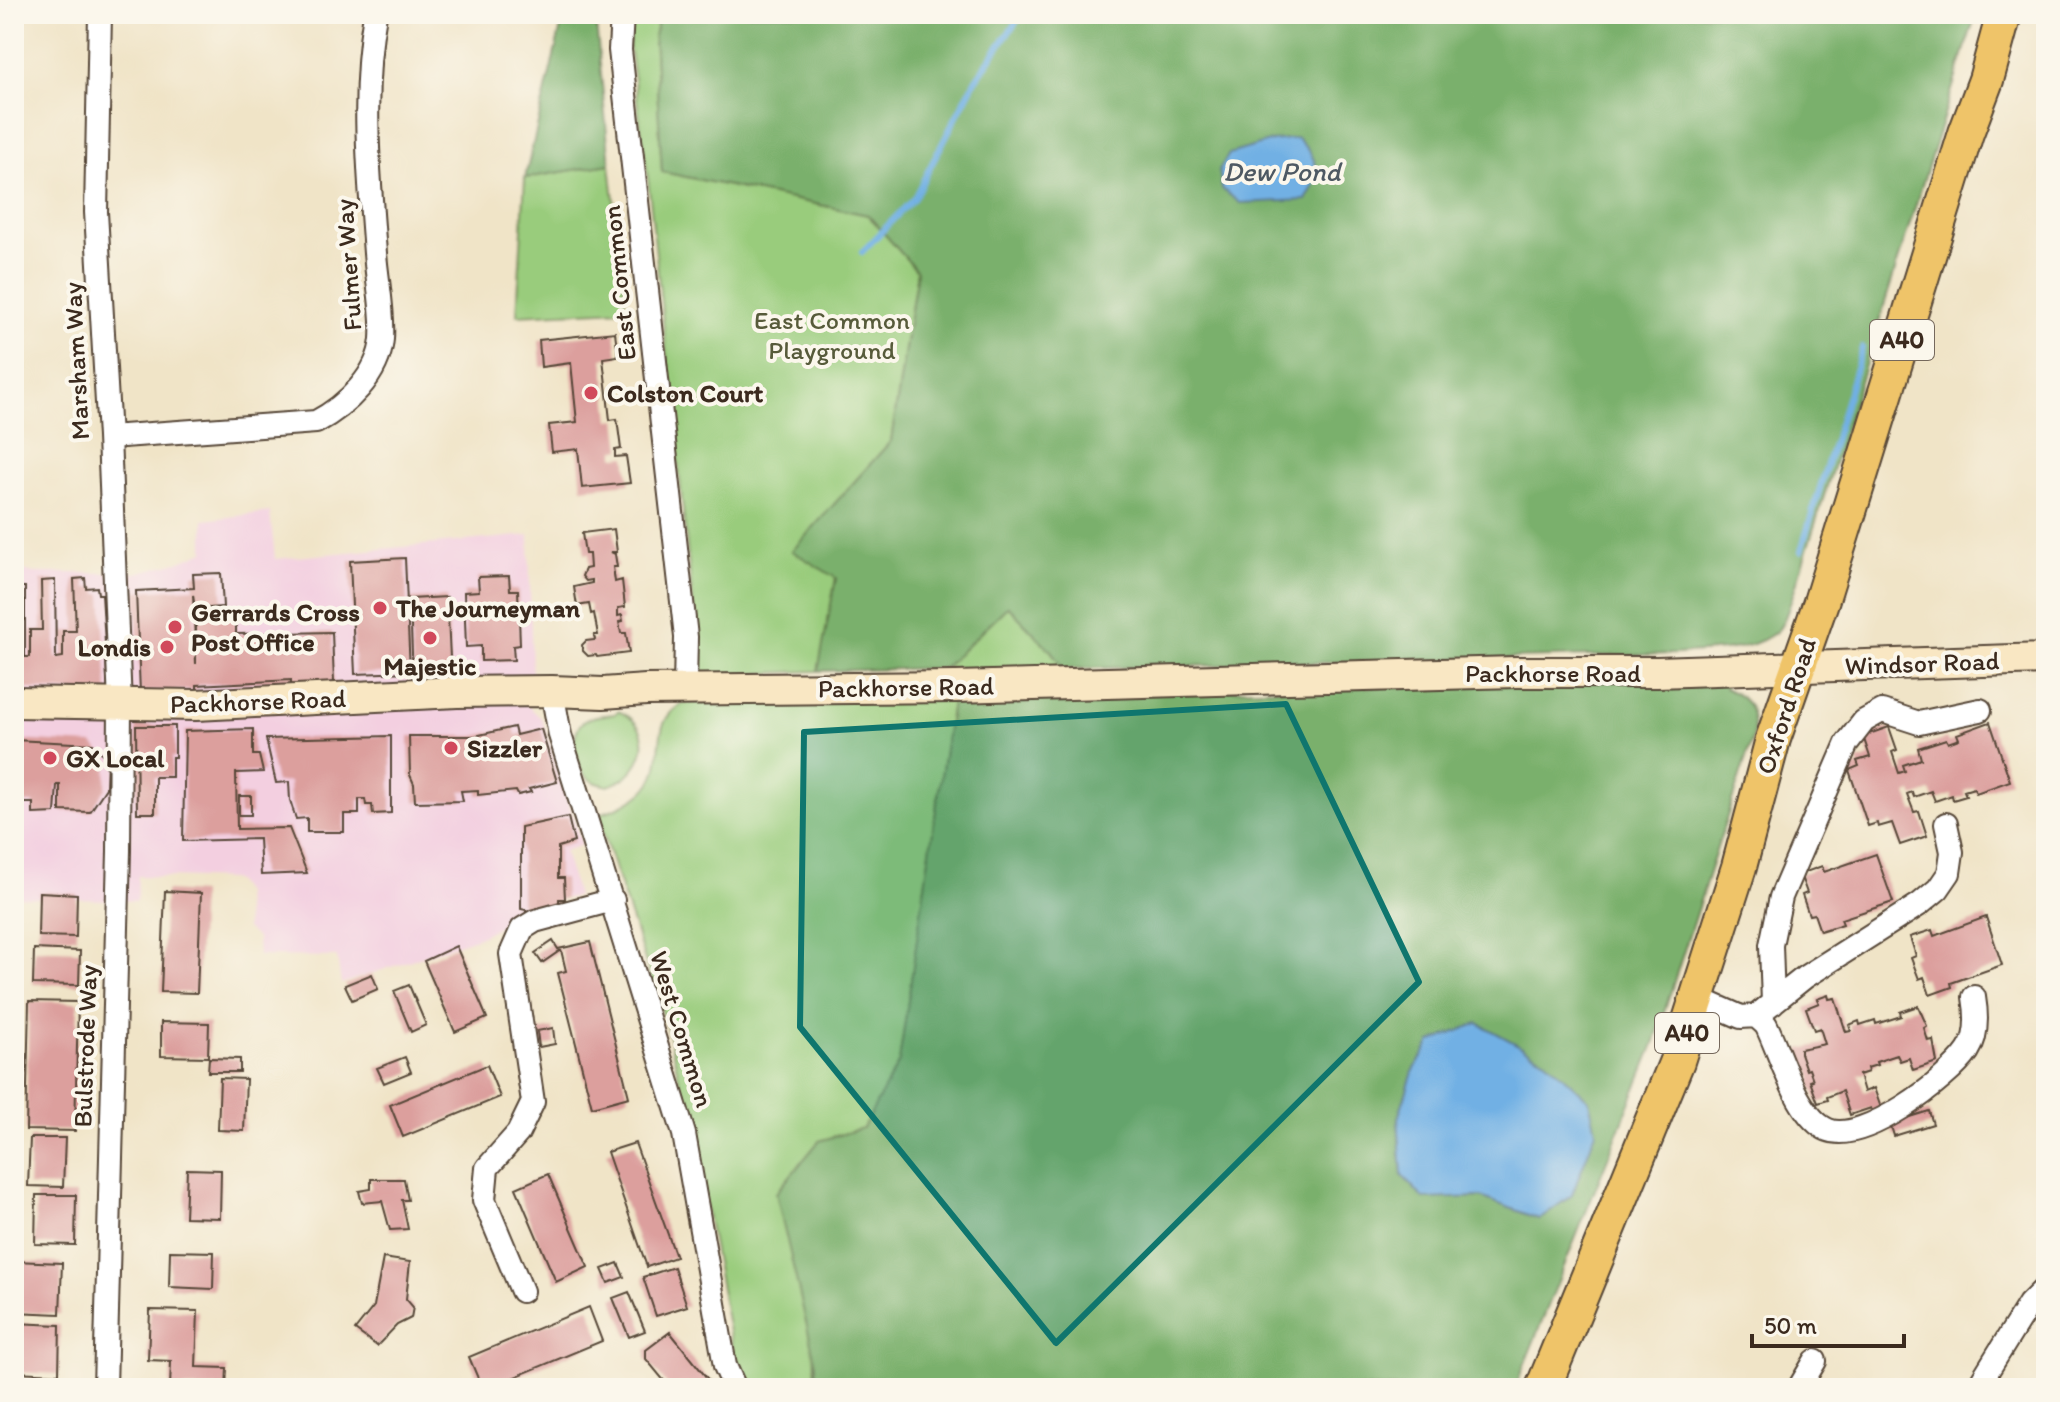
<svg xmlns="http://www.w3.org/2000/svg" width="2060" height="1402" viewBox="0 0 2060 1402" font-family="Itim,sans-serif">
  <rect width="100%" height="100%" fill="#fbf7ec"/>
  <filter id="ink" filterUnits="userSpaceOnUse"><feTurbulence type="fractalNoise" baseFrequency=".0125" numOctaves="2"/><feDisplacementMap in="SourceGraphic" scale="16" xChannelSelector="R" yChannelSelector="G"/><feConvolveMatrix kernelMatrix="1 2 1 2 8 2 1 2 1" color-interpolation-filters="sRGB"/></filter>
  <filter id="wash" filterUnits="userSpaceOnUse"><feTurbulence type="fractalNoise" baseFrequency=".006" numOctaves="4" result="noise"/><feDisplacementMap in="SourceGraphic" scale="32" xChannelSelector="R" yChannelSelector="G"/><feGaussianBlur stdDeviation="1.8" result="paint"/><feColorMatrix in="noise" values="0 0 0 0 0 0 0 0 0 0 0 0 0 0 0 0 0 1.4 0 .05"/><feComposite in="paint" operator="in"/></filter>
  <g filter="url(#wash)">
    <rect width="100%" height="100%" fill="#f0e4c7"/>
    <path fill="#f3cfe0" d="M270,512L275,559L529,535L532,679L512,690L542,719L582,845L564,851L577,896L515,910L507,921L479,937L341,984L337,957L258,956L257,938L246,929L244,893L235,881L230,879L138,876L137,901L14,897V568L34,573H137L178,562L204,551V520Z"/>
    <path fill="#99cc7c" stroke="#6a7b4d" stroke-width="2" d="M633,14H660L654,36L662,172L868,215L917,271L891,441L793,551L837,578L818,671L705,675L700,669L647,170L629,46Z
      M610,164L625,298L622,310L517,315L525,178Z
      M1008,605L1051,651L1063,669L944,668Z
      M953,695L899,1062L863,1128L819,1141L814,1388H745L736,1369L692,1134L667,1027L597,815C612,810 629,804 642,793C674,765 643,724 684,703Z
      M618,711C660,728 645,774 608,786C600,784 590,782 585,775C574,763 569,732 584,721C593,715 605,715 615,714Z"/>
    <path fill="#7ab06c" stroke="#5a6d45" stroke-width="2" fill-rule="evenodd" d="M564,14H595L610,164L525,178Z
      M660,14H1976L1789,607C1786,615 1783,625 1778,630C1753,653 1711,650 1679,654L1063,669L1051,651L1008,606L944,668L818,671L836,578L792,551L891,441L917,271L868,215L662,172L654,36Z
      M1724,680L1725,688C1749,699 1753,707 1754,733L1654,1044L1515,1388H814L816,1365L776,1193L819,1141L863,1128L899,1062L953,695ZM1398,1118L1539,1219L1481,1197L1424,1198L1402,1175Z"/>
    <path fill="#71b0e4" stroke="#566d81" stroke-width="2" d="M1297,138C1319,160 1323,172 1306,200L1240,203L1222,189L1219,170L1229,154L1272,141Z
      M1478,1023L1546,1060L1589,1100L1596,1131L1572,1195L1539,1219L1481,1197L1424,1199L1402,1175L1398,1118L1413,1072L1431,1042Z"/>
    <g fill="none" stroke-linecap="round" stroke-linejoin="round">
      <path stroke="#71b0e4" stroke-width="6" d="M862,252L914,198L976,79L1022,14
        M1801,551L1862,348"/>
    </g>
    <g id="blocks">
      <path fill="#dc9f9d" d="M615,332L618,356L603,358L610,420L617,419L621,449L615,450V457L626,456L630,483L582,488L578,449L552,452L549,425L577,422L571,363L541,367L539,340Z
        M614,529L617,552H611L615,554L617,567H613L615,582L622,580L625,607L618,608V616L622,615L623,621L619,622L621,633H626L629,653L597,657L596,655L588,656L583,651L582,645L586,641L595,640L594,635H598L594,613L591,614L589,604L577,606L574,587L592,583V580L586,581L582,576L585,569L590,568L589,554H585L582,533Z
        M405,558L410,672L355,674L350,561Z
        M221,573L223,607L195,609L193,595L196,664V615L236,614V634L332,632L334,683L291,685V680L197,685V690L140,692L136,591L194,588L193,574Z
        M509,576L510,590H518L520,645L513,646L514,660L481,661V646L466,647L464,592L479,591L478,577Z
        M85,578L86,588L97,587L98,594H102L108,694L14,688V587H25V657H30V630H42L41,581L55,580L56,658L63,657V631H76L74,579Z
        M447,597L451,678L413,680L410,599Z
        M1990,722L2010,781L1976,793L1974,788L1964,791L1966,796L1953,800L1952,795L1935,801L1931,791L1914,797L1912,792L1907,794L1914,812L1919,811L1927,836L1900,845L1892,823L1878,827L1877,823L1868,826L1849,770L1859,766L1857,761L1870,757L1863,736L1889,727L1897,750L1892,752L1899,773L1905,771L1903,765L1921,759L1918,748L1946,739L1948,743L1959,739L1957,734Z
        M136,726H175V757H172V777H155V813H137Z
        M514,727L516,735L541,729L557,782L529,789L531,792L518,795L516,791L478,795V790L461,791L463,801L415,802L414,784L410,775L409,736H475Z
        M253,729V755H259L263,772L236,773L237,829L289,828L307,873L261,875L259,839L183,841L185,731Z
        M391,736V813L373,814L372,805H366L365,799H359V814H344V832H307V818L296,819L290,800L289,782L276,783L266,739Z
        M14,740L93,744L107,759L106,788L90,812L60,811V785H57L55,813L33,814V803H18V814H14Z
        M239,796H251V815H239Z
        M568,817L574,842L558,847V878H564L565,899H559V907L541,908V912H526V910L521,909V827Z
        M1876,854L1893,902L1841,919L1843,924L1820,931L1814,914L1809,915L1802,895L1807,893L1800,874L1822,866L1824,872Z
        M165,891L201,893L197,993L161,992Z
        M39,892L77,894L76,937L38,936Z
        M1986,917L2002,965L1951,983L1952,987L1930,995L1924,977L1919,979L1911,958L1916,956L1910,937L1932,930L1934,936Z
        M553,941L558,949L590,942L629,1097L592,1107L558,973L566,971L561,950L542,963L535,953Z
        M456,946L487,1018L455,1032L424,961Z
        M34,949L80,951L79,985L33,984Z
        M372,974L378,989L352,1000L345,985Z
        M409,985L426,1025L411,1032L394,991Z
        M1828,995L1829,999L1835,998L1846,1032L1851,1031L1849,1025L1859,1021L1860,1025L1875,1020L1876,1024L1901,1016L1900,1012L1918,1006L1927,1026L1924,1028L1928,1041L1933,1040L1937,1062L1913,1070L1909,1058L1900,1061L1897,1055L1876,1062L1877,1065L1867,1068L1868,1072L1859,1075L1864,1092L1874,1088L1881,1108L1872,1111L1871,1108L1850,1115L1842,1091L1827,1097L1828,1100L1818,1103L1810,1081L1813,1080L1809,1069L1806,1070L1800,1053V1049L1825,1044L1820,1028L1814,1030L1806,1008L1819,1003L1817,999Z
        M29,1001L78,1002L75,1131L26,1130Z
        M161,1022L209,1023L208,1057L161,1056Z
        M553,1028L555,1044L539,1047L537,1031Z
        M405,1057L411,1072L384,1083L377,1068Z
        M209,1058L240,1059V1072H208Z
        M487,1065L500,1097L403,1137L390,1105Z
        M220,1078L246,1079L244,1131L218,1130Z
        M1929,1111L1933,1124L1894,1136L1890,1123Z
        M30,1138H65L63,1187L28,1186Z
        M635,1143L676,1257L647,1267L607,1152Z
        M187,1169L221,1170L220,1218L185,1217Z
        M548,1174L588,1267L556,1282L516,1188Z
        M371,1179H404L408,1200H402L408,1229L390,1230L382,1201L362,1203L359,1191L371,1189Z
        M36,1195H76L75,1245L35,1244Z
        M170,1251L214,1252L213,1289L169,1287Z
        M383,1258L410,1262L406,1299L413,1307L411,1318L397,1325L377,1346L355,1330L374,1306Z
        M14,1261L62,1263L60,1314L14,1312Z
        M618,1263L624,1277L608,1283L602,1269Z
        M674,1267L687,1306L656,1316L643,1277Z
        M629,1292L645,1331L629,1337L613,1298Z
        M589,1307L602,1341L488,1388H482L469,1357Z
        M150,1310L198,1311L196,1367L227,1368L226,1388H170L171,1361L148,1360Z
        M14,1323L60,1325L59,1374L14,1372Z
        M670,1332L715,1388H670L646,1359V1350Z"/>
    </g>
  </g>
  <g filter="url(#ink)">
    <use href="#blocks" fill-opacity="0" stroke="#564637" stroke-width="2"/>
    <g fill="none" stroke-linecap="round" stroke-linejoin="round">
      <defs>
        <path id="minor" d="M100,14L96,212L109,437L120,705L119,851L105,1388
          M622,14L620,50L686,637L685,689
          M109,437L316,422C346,406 379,375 382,339C384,311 377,281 375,253C369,174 361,92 375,14
          M552,691L560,735L684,1134L725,1366L735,1388
          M1698,998L1741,1017L1756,1016L1805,977L1920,904L1938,889L1949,873L1952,852L1946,824
          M1773,1003L1771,945L1781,897L1847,743L1864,721L1882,711L1919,723L1980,710
          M1756,1016L1766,1025C1781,1055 1797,1117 1828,1130C1863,1144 1948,1080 1968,1051C1978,1036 1977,1015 1974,997
          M522,1291L484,1200L487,1168L518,1133L533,1102L511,954L522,929L535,921L613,900
          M1799,1388L1815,1361
          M1977,1388L2029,1304L2046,1287"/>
        <path id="secondary" d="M14,702L196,705L457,692L552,691L603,693L646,690L956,687L1516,672H1657L2046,659"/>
        <path id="primary" d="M1543,1388L1677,1061L1739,867L1773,739L1821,602L1966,133L1986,80L2004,14"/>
      </defs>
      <use href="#minor" stroke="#564637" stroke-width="26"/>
      <use href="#secondary" stroke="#564637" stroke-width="34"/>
      <use href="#primary" stroke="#564637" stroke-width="38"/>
      <use href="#minor" stroke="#fff" stroke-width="22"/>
      <use href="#secondary" stroke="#f9e7c3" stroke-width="30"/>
      <use href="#primary" stroke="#efc469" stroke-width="34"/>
    </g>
  </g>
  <path fill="#0f766e" fill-opacity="0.2" stroke="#0f766e" stroke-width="6" stroke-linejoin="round" d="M1286,704L1419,982L1056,1343L800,1027L804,732Z"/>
  <g fill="#d1495b" stroke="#fbf7ec" stroke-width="3">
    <circle cx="591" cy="393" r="8"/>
    <circle cx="380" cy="608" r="8"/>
    <circle cx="175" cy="627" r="8"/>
    <circle cx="430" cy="638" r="8"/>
    <circle cx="167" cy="647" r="8"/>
    <circle cx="451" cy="748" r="8"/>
    <circle cx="50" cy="758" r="8"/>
  </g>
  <g text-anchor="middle" stroke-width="8" stroke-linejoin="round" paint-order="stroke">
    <g fill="#fbf7ec" stroke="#75685c" stroke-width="2">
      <rect x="1870" y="320" width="64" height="40" rx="6"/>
      <rect x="1655" y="1013" width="64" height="40" rx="6"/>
    </g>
    <g font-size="24" font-weight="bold" fill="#3b2a1e">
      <text x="1902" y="348">A40</text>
      <text x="1687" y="1041">A40</text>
    </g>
    <g font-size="26" fill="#3b2a1e" stroke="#fbf7ec">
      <text transform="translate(348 265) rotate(-94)" y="9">Fulmer Way</text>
      <text transform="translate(619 283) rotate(-96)" y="9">East Common</text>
      <text transform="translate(76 361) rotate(-93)" y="9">Marsham Way</text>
      <text transform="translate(1922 663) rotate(-2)" y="9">Windsor Road</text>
      <text x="1553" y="682">Packhorse Road</text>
      <text transform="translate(906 687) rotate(-1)" y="9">Packhorse Road</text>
      <text transform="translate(258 701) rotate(-2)" y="9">Packhorse Road</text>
      <text transform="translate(1786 706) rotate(-72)" y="9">Oxford Road</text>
      <text transform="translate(682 1029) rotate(73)" y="9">West Common</text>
      <text transform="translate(85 1046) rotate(-88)" y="9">Bulstrode Way</text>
    </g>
    <g font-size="26" fill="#575b3a" stroke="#fbf7ec">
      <text x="832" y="329">East Common<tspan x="832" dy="30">Playground</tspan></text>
    </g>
    <g font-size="26" font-weight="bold" fill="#3b2a1e" stroke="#fbf7ec" text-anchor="start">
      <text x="607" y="402">Colston Court</text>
      <text x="396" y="617">The Journeyman</text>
      <text x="191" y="621">Gerrards Cross<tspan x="191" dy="30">Post Office</tspan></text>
      <text x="151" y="656" text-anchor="end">Londis</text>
      <text x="430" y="675" text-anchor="middle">Majestic</text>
      <text x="467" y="757">Sizzler</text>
      <text x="66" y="767">GX Local</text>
    </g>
    <g font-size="28" font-style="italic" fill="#4e5963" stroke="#fbf7ec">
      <text x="1282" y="181">Dew Pond</text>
    </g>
  </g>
  <rect width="2060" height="1402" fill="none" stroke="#fbf7ec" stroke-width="48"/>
  <path d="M1752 1334v12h152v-12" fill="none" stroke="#3b2a1e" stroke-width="4"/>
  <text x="1764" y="1334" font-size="24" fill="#3b2a1e" stroke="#fbf7ec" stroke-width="6" paint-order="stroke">50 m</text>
</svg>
